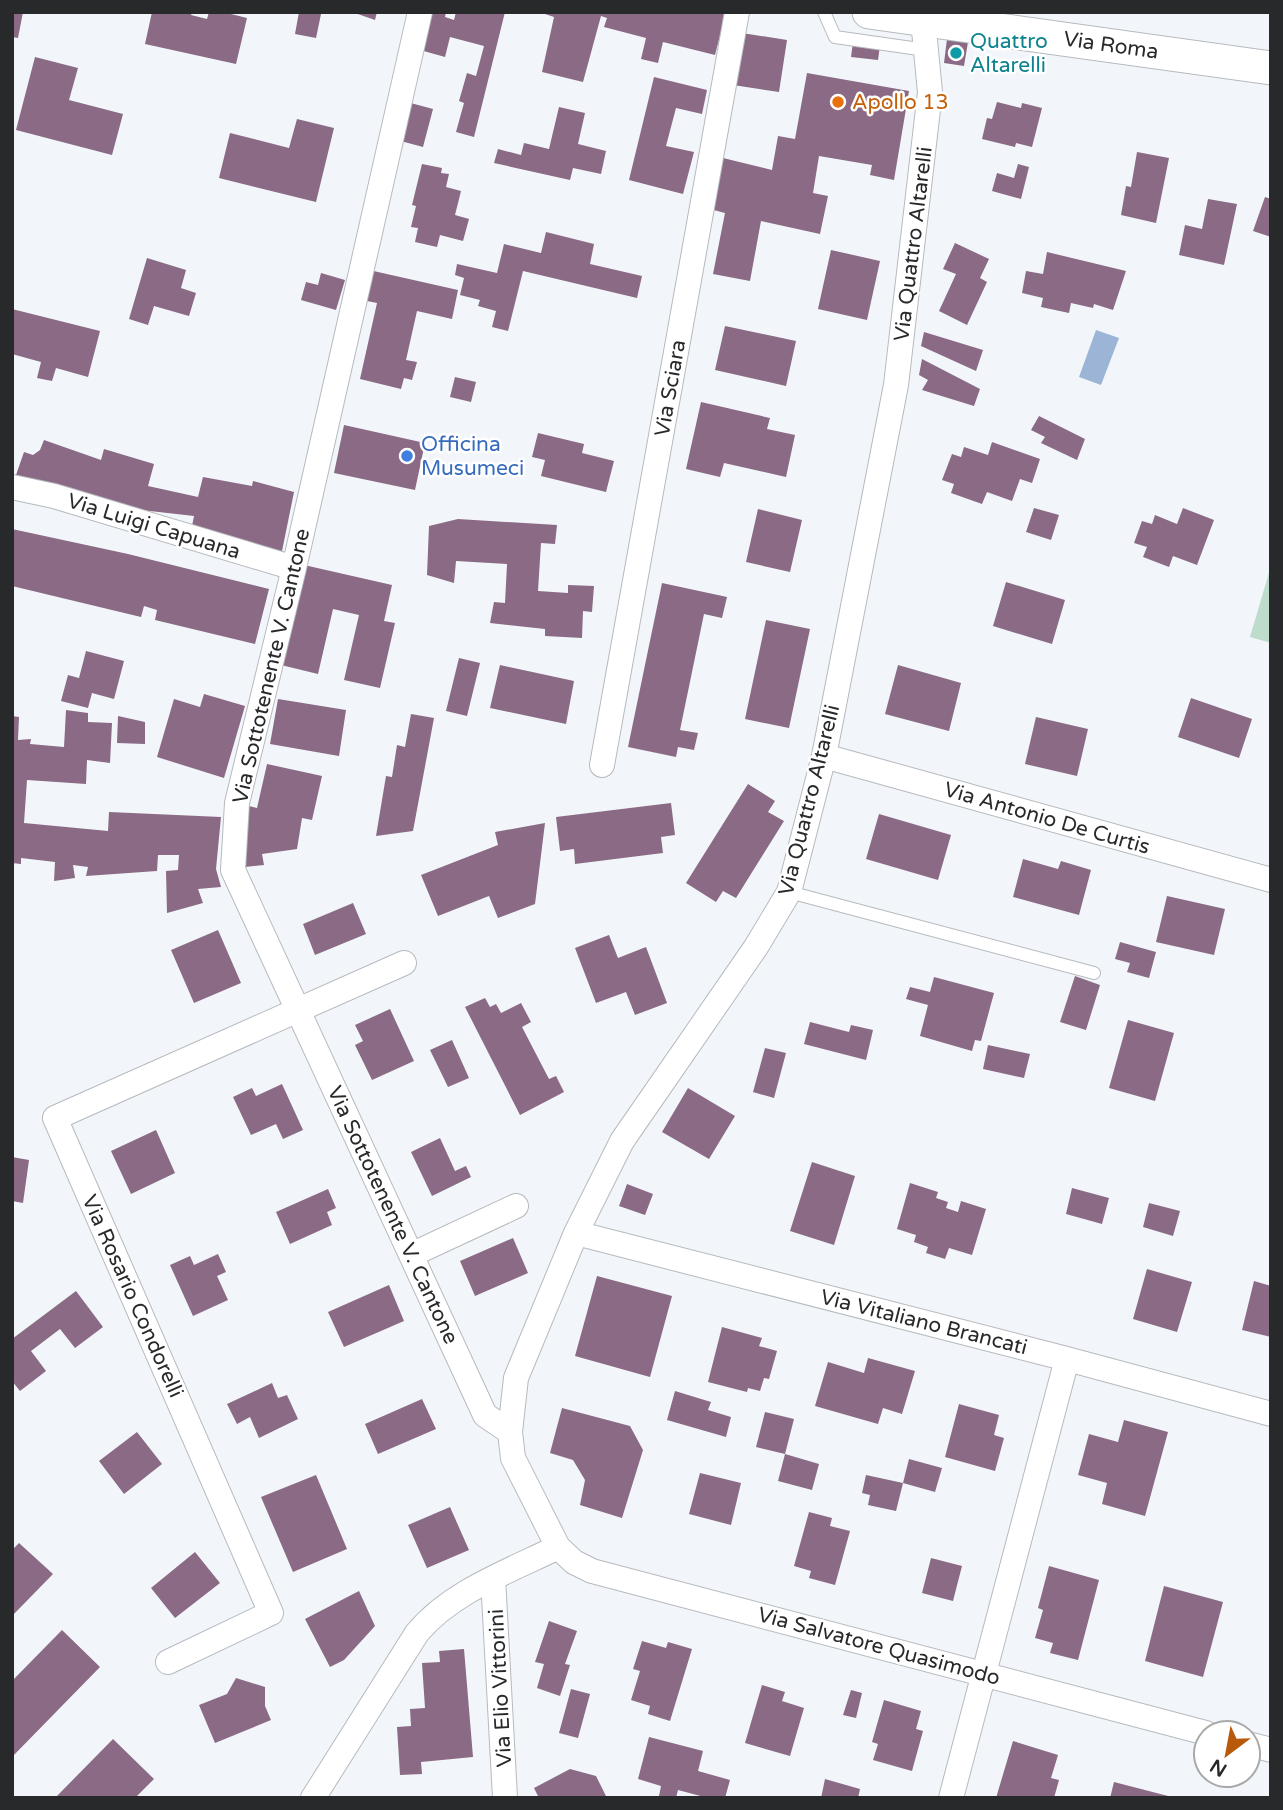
<svg xmlns="http://www.w3.org/2000/svg" width="1283" height="1810" viewBox="0 0 1283 1810" font-family="'Varela Round',sans-serif">
  <rect width="100%" height="100%" fill="#f2f6fb"/>
  <path fill="#bedccc" d="M1271,566V643L1250,637Z"/>
  <path fill="#9cb5d6" d="M1096,330L1119,338L1101,385L1079,377Z"/>
  <path fill="#8a6a84" d="M12,12H23L18,38L12,37Z
    M152,12H192L191,15L207,19L209,12H223L247,18L236,64L145,44Z
    M299,12L321,14L316,38L295,34Z
    M352,12H377L375,20Z
    M428,12H446L445,17L454,20L456,12H505L474,137L456,132L464,103L459,101L467,73L476,76L484,46L450,37L445,57L420,50Z
    M539,12H726L715,55L663,42L658,63L641,59L646,38L604,27L607,18L601,16L583,82L542,72L554,17Z
    M742,33L787,40L779,92L733,85Z
    M854,34L881,38L878,60L851,57Z
    M947,39L968,42L964,66L944,63Z
    M35,57L78,68L69,100L123,114L112,155L16,130Z
    M807,73L909,91L894,180L870,175L872,165L819,156L813,193L828,196L820,234L761,221L750,281L713,274L725,213L710,209L723,158L772,170L778,136L795,139Z
    M654,77L707,90L702,114L676,108L666,146L694,152L683,194L629,180Z
    M407,102L433,109L423,147L397,140Z
    M997,102L1021,108L1022,103L1042,108L1032,147L1016,143L1015,147L982,139L987,118L992,119Z
    M559,107L585,113L578,144L606,151L601,174L573,168L570,180L494,163L498,149L521,155L524,143L549,149Z
    M297,119L334,128L316,202L219,178L230,133L289,148Z
    M1137,152L1169,158L1156,223L1121,215L1126,186L1131,187Z
    M422,164L442,168L441,173L449,174L446,187L461,191L455,215L469,219L463,241L440,235L437,247L415,242L418,228L411,227L416,206L412,205Z
    M1018,164L1029,167L1021,199L992,191L997,173L1014,178Z
    M1265,197L1271,199V237L1253,231Z
    M1208,199L1237,204L1224,265L1179,255L1185,225L1202,229Z
    M546,232L594,244L590,264L642,276L637,298L523,271L508,331L492,327L496,311L478,306L480,300L460,295L464,278L455,275L457,264L497,273L504,244L541,253Z
    M955,243L989,259L980,278L987,282L967,325L939,311L956,274L943,269Z
    M831,250L880,261L867,320L818,309Z
    M1047,252L1126,271L1113,310L1094,304L1093,308L1071,303L1069,313L1041,307L1043,298L1022,293L1026,271L1043,274Z
    M147,258L186,270L181,288L196,293L189,316L154,306L148,325L129,319Z
    M369,270L458,290L452,319L417,311L406,360L417,362L412,380L404,378L401,389L360,379L377,303L362,300Z
    M321,273L345,280L336,310L301,300L306,282L318,285Z
    M12,309L100,331L88,377L56,368L52,381L37,378L41,362L12,354Z
    M725,326L796,341L786,386L715,370Z
    M924,332L983,350L976,371L921,346Z
    M922,359L980,389L974,406L922,390L928,380L919,375Z
    M455,377L476,382L471,402L450,397Z
    M701,402L770,418L767,429L795,435L786,477L724,463L720,477L686,469Z
    M1039,416L1085,439L1077,460L1041,443L1045,437L1031,430Z
    M344,425L425,443L415,490L334,473Z
    M538,433L584,444L582,453L614,461L606,492L541,476L545,460L532,457Z
    M44,440L101,460L104,449L154,464L148,486L198,497L203,477L252,486L253,481L294,492L281,556L192,526L194,516L141,510L16,475L24,452L33,455L40,450Z
    M992,442L1040,459L1032,483L1020,479L1012,501L987,492L982,504L951,493L954,484L942,480L952,454L961,457L964,447L988,455Z
    M1034,508L1059,515L1051,540L1026,532Z
    M1183,508L1214,520L1197,565L1173,556L1169,567L1143,557L1147,547L1134,543L1142,521L1152,524L1155,515L1177,524Z
    M758,509L802,520L790,572L746,562Z
    M458,519L557,525L555,544L541,543L538,591L568,593V585L594,586L592,612L583,611L582,638L545,636V629L490,623L494,602L505,603L507,564L456,561L454,583L427,575L429,526Z
    M12,529L128,554L269,589L255,644L155,620L157,610L144,606L141,617L12,586Z
    M304,565L392,585L384,621L395,623L380,688L344,680L359,615L333,609L318,674L281,665Z
    M1006,582L1065,600L1052,644L993,626Z
    M662,583L727,597L722,618L704,614L680,730L698,733L694,750L678,747L676,757L628,747Z
    M766,620L810,629L789,728L745,719Z
    M86,651L124,661L114,699L92,693L88,708L61,701L68,675L79,678Z
    M459,658L480,663L467,716L446,711Z
    M500,665L574,681L566,724L490,708Z
    M898,665L961,683L949,731L885,714Z
    M204,694L245,706L224,778L157,757L174,699L200,707Z
    M1191,698L1252,719L1239,758L1178,737Z
    M278,699L346,710L339,756L270,744Z
    M66,710L88,713V722L112,723L110,763L87,760L86,784L27,780L24,823L108,831L109,812L221,817L216,869L221,887L198,889L203,903L167,913L166,871L178,870L179,855H158L157,871L86,876L88,867L73,865L75,878L54,881L55,862L21,858V864L12,863V716L19,717L18,740L31,739L30,744L64,747Z
    M411,714L434,718L413,831L376,836L386,776L392,777L397,745L405,747Z
    M118,716L145,722V744L117,743Z
    M1036,717L1088,729L1077,776L1025,764Z
    M267,764L322,776L312,820L302,818L297,849L262,854L264,865L245,867L242,856L249,806L257,808Z
    M748,784L775,801L768,812L784,821L736,898L723,891L716,902L686,883Z
    M671,803L675,835L661,837L663,853L575,864L574,849L560,851L556,817Z
    M879,814L951,835L938,880L866,859Z
    M545,823L535,904L498,918L489,896L438,916L421,875L498,845L495,832Z
    M1023,859L1058,869L1061,861L1091,870L1079,915L1013,897Z
    M1167,896L1225,909L1214,955L1156,942Z
    M353,903L366,934L315,955L303,924Z
    M218,930L241,983L194,1003L171,950Z
    M609,935L618,958L646,947L667,1003L635,1015L626,992L596,1003L575,948Z
    M1120,942L1156,952L1149,978L1127,972L1130,963L1115,959Z
    M1075,976L1100,985L1086,1030L1060,1022Z
    M934,977L994,993L981,1041L975,1040L972,1051L920,1036L928,1005L906,999L910,987L930,992Z
    M485,998L490,1007L496,1004L501,1013L521,1003L531,1022L522,1027L549,1079L556,1076L564,1092L520,1115L465,1007Z
    M390,1009L414,1061L372,1080L355,1045L363,1041L355,1025Z
    M1128,1020L1174,1033L1155,1101L1109,1088Z
    M810,1022L849,1032L851,1025L873,1030L866,1060L804,1044Z
    M452,1040L469,1078L448,1087L430,1050Z
    M988,1045L1030,1054L1024,1078L983,1069Z
    M765,1048L786,1053L774,1098L753,1092Z
    M282,1084L303,1130L283,1139L276,1124L251,1135L233,1097L252,1088L256,1096Z
    M688,1088L735,1116L709,1159L662,1132Z
    M156,1130L175,1173L131,1194L111,1151Z
    M440,1138L455,1171L466,1166L471,1177L432,1196L411,1152Z
    M12,1157L29,1160L23,1203L12,1201Z
    M812,1162L855,1176L834,1245L790,1231Z
    M910,1183L938,1192L936,1198L948,1202L946,1208L958,1212L961,1201L986,1209L972,1255L949,1248L945,1259L926,1253L928,1247L914,1242L916,1235L897,1229Z
    M627,1184L653,1194L645,1215L619,1206Z
    M1072,1188L1109,1198L1102,1224L1066,1214Z
    M328,1189L336,1208L327,1212L332,1225L290,1244L276,1212Z
    M1149,1203L1180,1211L1173,1236L1143,1227Z
    M513,1238L528,1273L475,1296L460,1261Z
    M218,1254L226,1272L217,1276L228,1300L193,1316L170,1265L190,1256L194,1265Z
    M1147,1269L1192,1282L1177,1332L1133,1319Z
    M597,1276L672,1296L650,1377L575,1356Z
    M1254,1281L1271,1286V1337L1242,1330Z
    M389,1285L404,1321L344,1347L328,1312Z
    M76,1291L103,1327L75,1348L60,1329L31,1351L46,1371L20,1391L12,1381V1339Z
    M722,1327L762,1338L759,1346L777,1351L769,1379L764,1378L760,1391L748,1388L747,1392L708,1382Z
    M868,1358L915,1371L902,1414L883,1408L878,1424L815,1406L828,1362L864,1373Z
    M272,1383L278,1398L287,1395L298,1419L259,1438L250,1417L237,1424L227,1404Z
    M675,1391L711,1402L708,1410L731,1417L726,1437L667,1420Z
    M422,1399L436,1429L378,1454L365,1424Z
    M959,1404L999,1415L994,1435L1004,1438L995,1471L945,1457Z
    M562,1408L630,1426L643,1450L622,1518L580,1505L585,1480L573,1460L550,1453Z
    M765,1412L794,1419L785,1454L819,1464L812,1490L778,1481L785,1454L756,1447Z
    M1124,1420L1168,1432L1145,1516L1102,1504L1107,1483L1078,1475L1089,1434L1118,1442Z
    M137,1432L162,1464L124,1494L99,1461Z
    M909,1459L942,1468L935,1492L903,1483Z
    M700,1473L741,1483L731,1525L689,1514Z
    M316,1475L347,1549L293,1572L261,1497Z
    M866,1475L903,1483L896,1511L868,1505L870,1495L862,1493Z
    M450,1507L469,1550L427,1568L408,1525Z
    M809,1512L832,1518L830,1526L850,1531L835,1585L809,1578L811,1571L794,1566Z
    M19,1543L53,1574L12,1616V1550Z
    M195,1552L220,1583L175,1618L151,1588Z
    M931,1558L962,1566L953,1601L922,1593Z
    M1049,1566L1099,1580L1078,1660L1050,1653L1053,1643L1035,1638L1043,1610L1038,1608Z
    M1164,1586L1223,1602L1203,1677L1145,1661Z
    M359,1591L375,1626L344,1660L330,1667L305,1619Z
    M549,1621L577,1631L565,1664L570,1665L560,1696L537,1688L544,1664L535,1662Z
    M62,1630L100,1667L12,1757V1681Z
    M642,1641L666,1648L668,1642L692,1649L670,1721L648,1714L650,1706L631,1700L640,1671L633,1669Z
    M464,1649L473,1757L421,1762L422,1774L400,1775L397,1727L411,1726L410,1709L425,1708L422,1663L440,1662L439,1651Z
    M236,1678L265,1687V1706L271,1720L215,1743L199,1705L227,1694Z
    M762,1685L785,1692L782,1701L804,1708L790,1756L745,1743Z
    M571,1689L590,1694L578,1738L559,1733Z
    M851,1690L862,1693L856,1718L843,1715Z
    M884,1700L921,1711L916,1729L923,1731L912,1771L873,1760L878,1744L872,1742Z
    M649,1737L703,1751L698,1771L730,1780L725,1798H708L678,1790L676,1798L659,1796L661,1786L638,1779Z
    M113,1739L154,1779L135,1798H55Z
    M1013,1741L1058,1755L1051,1778L1059,1780L1054,1798H996Z
    M570,1769L596,1776L607,1798H539L534,1788Z
    M825,1779L860,1789L858,1798H821Z
    M1114,1782L1172,1797V1798H1110Z"/>
  <g fill="none" stroke-linecap="round" stroke-linejoin="round">
    <defs>
      <path id="service" d="M824,12L835,37L926,50
        M789,892L1094,973"/>
      <path id="minor" d="M420,12L294,568L237,803L233,870L485,1415L510,1432
        M923,20L930,92L896,385L824,756L789,892L756,947L622,1141L576,1233L516,1378L510,1432L513,1458L558,1547L574,1562L592,1571L1206,1733
        M12,487L54,496L294,568
        M824,756L1271,880
        M602,765L737,12
        M576,1233L1067,1359L1271,1414
        M411,1255L516,1206
        M493,1578L505,1798
        M168,1662L271,1613L55,1118L404,963
        M1248,1744L1271,1750
        M313,1798L417,1633C452,1591 510,1571 558,1547
        M951,1798L1067,1359"/>
      <path id="secondary" d="M869,12L1271,68"/>
    </defs>
    <use href="#service" stroke="#b6babe" stroke-width="14"/>
    <use href="#minor" stroke="#b6babe" stroke-width="26"/>
    <use href="#secondary" stroke="#b6babe" stroke-width="35"/>
    <use href="#service" stroke="#fff" stroke-width="12"/>
    <use href="#minor" stroke="#fff" stroke-width="24"/>
    <use href="#secondary" stroke="#fff" stroke-width="33"/>
  </g>
  <circle fill="#0f9aa8" stroke="#fff" stroke-width="2.5" cx="956" cy="53" r="7"/>
  <circle fill="#e8710a" stroke="#fff" stroke-width="2.5" cx="838" cy="102" r="7"/>
  <circle fill="#3f7fe0" stroke="#fff" stroke-width="2.5" cx="407" cy="456" r="7"/>
  <g text-anchor="middle" stroke-width="5" stroke-linejoin="round" paint-order="stroke">
    <g font-size="21" fill="#0d838f" stroke="#fff" text-anchor="start">
      <text x="970" y="48">Quattro<tspan x="970" dy="24">Altarelli</tspan></text>
    </g>
    <g font-size="21" fill="#28292b" stroke="#fff">
      <text transform="translate(1111 45) rotate(8)" y="7">Via Roma</text>
      <text transform="translate(913 244) rotate(-83)" y="7">Via Quattro Altarelli</text>
      <text transform="translate(670 388) rotate(-80)" y="7">Via Sciara</text>
      <text transform="translate(154 526) rotate(17)" y="7">Via Luigi Capuana</text>
      <text transform="translate(271 666) rotate(-77)" y="7">Via Sottotenente V. Cantone</text>
      <text transform="translate(809 800) rotate(-76)" y="7">Via Quattro Altarelli</text>
      <text transform="translate(1047 818) rotate(16)" y="7">Via Antonio De Curtis</text>
      <text transform="translate(393 1215) rotate(65)" y="7">Via Sottotenente V. Cantone</text>
      <text transform="translate(133 1296) rotate(66)" y="7">Via Rosario Condorelli</text>
      <text transform="translate(924 1322) rotate(14)" y="7">Via Vitaliano Brancati</text>
      <text transform="translate(879 1646) rotate(15)" y="7">Via Salvatore Quasimodo</text>
      <text transform="translate(500 1688) rotate(-93)" y="7">Via Elio Vittorini</text>
    </g>
    <g font-size="21" fill="#c56008" stroke="#fff" text-anchor="start">
      <text x="852" y="109">Apollo 13</text>
    </g>
    <g font-size="21" fill="#366cbe" stroke="#fff" text-anchor="start">
      <text x="421" y="451">Officina<tspan x="421" dy="24">Musumeci</tspan></text>
    </g>
  </g>
  <rect width="1283" height="1810" fill="none" stroke="#28292b" stroke-width="28"/>
  <g transform="translate(1227 1754) rotate(212)"><circle r="33" fill="#ffffff" stroke="#a9a9aa" stroke-width="2"/>
  <path d="M0-5L12 26L0 18L-12 26Z" fill="#b85a0a"/>
  <text y="-10" font-size="19" font-weight="bold" text-anchor="middle" fill="#28292b">N</text>
  </g>
</svg>
